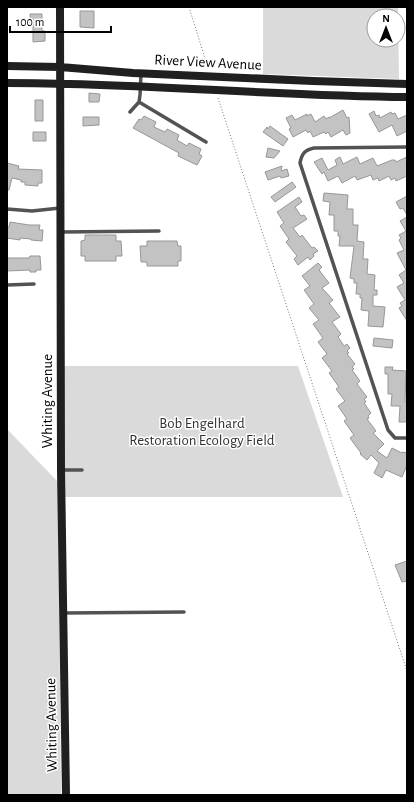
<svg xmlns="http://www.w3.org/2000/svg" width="414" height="802" viewBox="0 0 414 802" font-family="'Alegreya Sans',sans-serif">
  <rect width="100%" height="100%" fill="#fff"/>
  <path fill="#dadada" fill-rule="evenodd" d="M263,7H398L399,79L263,74ZM374,16H398V40H374Z
    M61,366H298L343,497H62Z
    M7,429L58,482L61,795H7Z"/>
  <path fill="#c3c3c3" stroke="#979797" d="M80,11H94V28L80,27Z
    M30,14H42V31H45V41L33,42V24H30Z
    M89,93L100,94L99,102H89Z
    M35,100H43V121H35Z
    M343,110L347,118L349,117L350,133L346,135L343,130L331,137L328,132L326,134L324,132L313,137L310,131L308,133L306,130L293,137L289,129L291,128L286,118L292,115L295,120L307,114V116L311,114L315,122L324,116L326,119L329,117V118Z
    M374,111L376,116L379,115L380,118L391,112L392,114L395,113L398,119L407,115V131L397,136L392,125L379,132L369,114Z
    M144,116L156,122L154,127L165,132L167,129L179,135L177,140L187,146L189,143L201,149L199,154L202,156L197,165L178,156L179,153L133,128L139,119L141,120Z
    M83,117H99V125L83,126Z
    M270,126L288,139L283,146L263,132L267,127L268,129Z
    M33,132H46V141H33Z
    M268,148L280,151L274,158L266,157Z
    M340,157L343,164L357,157L360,164L373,158L377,166L392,160H395L396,162L407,157V176L396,181L395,178L391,180L389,176L379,181L378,178L373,180L371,175L357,180L355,176L342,183L338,176L328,181L324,172L322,174L314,162L322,158L328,170L337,165L335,160Z
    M7,163L19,166L18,169L42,170V183H38V186L25,185V182H21V180L12,178L9,190H7Z
    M282,166L281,171L287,169L289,176L281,178L280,176L268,180L265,172Z
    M292,182L296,187L275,202L271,197Z
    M324,193L348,195L347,209H353V225H358L357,241L364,242L363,259H368L367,274L375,275L374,290H377V295H373V306L385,307L383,327L368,326L369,311L361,310L362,298H360V294H356L357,283H354V279L350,278L354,246H339L340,236H338V231H334V215H329L330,202L323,201Z
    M407,196V215L403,208L400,209L396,202Z
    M299,197L302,202L295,207L301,216L304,215L307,219L293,228L300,237L302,235L312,248L314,247L318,251L313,254L314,256L310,260L308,257L298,265L294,259L297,256L286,242L289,239L280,226L284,223L277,212Z
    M407,217V321L399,308L402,306L400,303L405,300L397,287L404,283L399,275L406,270L397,253L404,250L399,240L401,238L399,235L406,231L400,221Z
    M10,222L29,225H40L39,230H43L42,241L31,240V239L20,238V240L7,238V227H9Z
    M85,235H116V241H121L122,256H116V261H85V256H81V241L85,240Z
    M147,241H177L178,246H181V261H178V266H147V262H141L140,246H147Z
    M30,256H40L41,270H36V272H30V270L7,271V258H29Z
    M318,263L322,267L319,270L329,283L322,288L333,300L329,303L340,317L332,322L341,334L338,337L344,346L347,344L350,348L347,351L349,353L347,354L355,364L352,367L354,369L352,370L360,381L357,384L367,397L364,399L366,402L364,403L371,413L368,416L369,418L367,419L376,431L373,433L384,444L377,451L387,458L392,448L402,453V452L407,453V465L402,477L386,470L382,478L374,473L379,463L371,455L367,460L360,454L361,453L350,438L354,435L344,421L347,419L338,406L345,401L336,389L339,387L329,373L332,371L322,358L327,354L318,342L323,338L313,324L319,320L309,308L314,304L304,290L310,286L302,276Z
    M374,338L393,340L392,348L373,346Z
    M385,367H393L392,370L406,371L405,402H407V421L405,422H399L400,406H391L392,394H388V374H385Z
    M407,561V581L402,582L395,565Z"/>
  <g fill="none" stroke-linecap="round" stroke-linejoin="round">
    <path stroke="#757575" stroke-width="1" stroke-dasharray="1 2" stroke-linecap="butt" d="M189,7L208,68
      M218,98L407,671"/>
    <path stroke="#535353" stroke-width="3.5" d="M139,102L206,142
      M130,112L139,102L140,95L141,74
      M407,147L314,148C305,150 302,153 300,163L388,430L395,438H407
      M7,209L32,211L60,208
      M61,232L159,231
      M7,285L34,284
      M61,470H82
      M64,613L184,612"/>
    <path stroke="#202020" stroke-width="8" d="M60,7L61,470L66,795
      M7,66L60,67L133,73L313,81L407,84
      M7,83C141,83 274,96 407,97"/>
  </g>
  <g text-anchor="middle" stroke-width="3" stroke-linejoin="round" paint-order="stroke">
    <g font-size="15" fill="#000" stroke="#fff">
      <text transform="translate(208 62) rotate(3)" y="5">River View Avenue</text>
      <text transform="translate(47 401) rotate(-90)" y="5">Whiting Avenue</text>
      <text transform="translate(51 725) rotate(-91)" y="5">Whiting Avenue</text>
    </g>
    <g font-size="15" fill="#313131" stroke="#fff">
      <text x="202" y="428">Bob Engelhard<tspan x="202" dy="17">Restoration Ecology Field</tspan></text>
    </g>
  </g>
  <rect width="414" height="802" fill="none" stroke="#000000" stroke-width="16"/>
  <g transform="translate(386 28)"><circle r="19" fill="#ffffff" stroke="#999999"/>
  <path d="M0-3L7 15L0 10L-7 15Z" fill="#000000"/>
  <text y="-6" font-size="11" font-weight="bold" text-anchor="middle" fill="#000000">N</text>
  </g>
  <path d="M10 26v6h101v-6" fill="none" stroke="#000000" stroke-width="2"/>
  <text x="16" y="26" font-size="12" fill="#000000" stroke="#ffffff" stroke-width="3" paint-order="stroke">100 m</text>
</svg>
